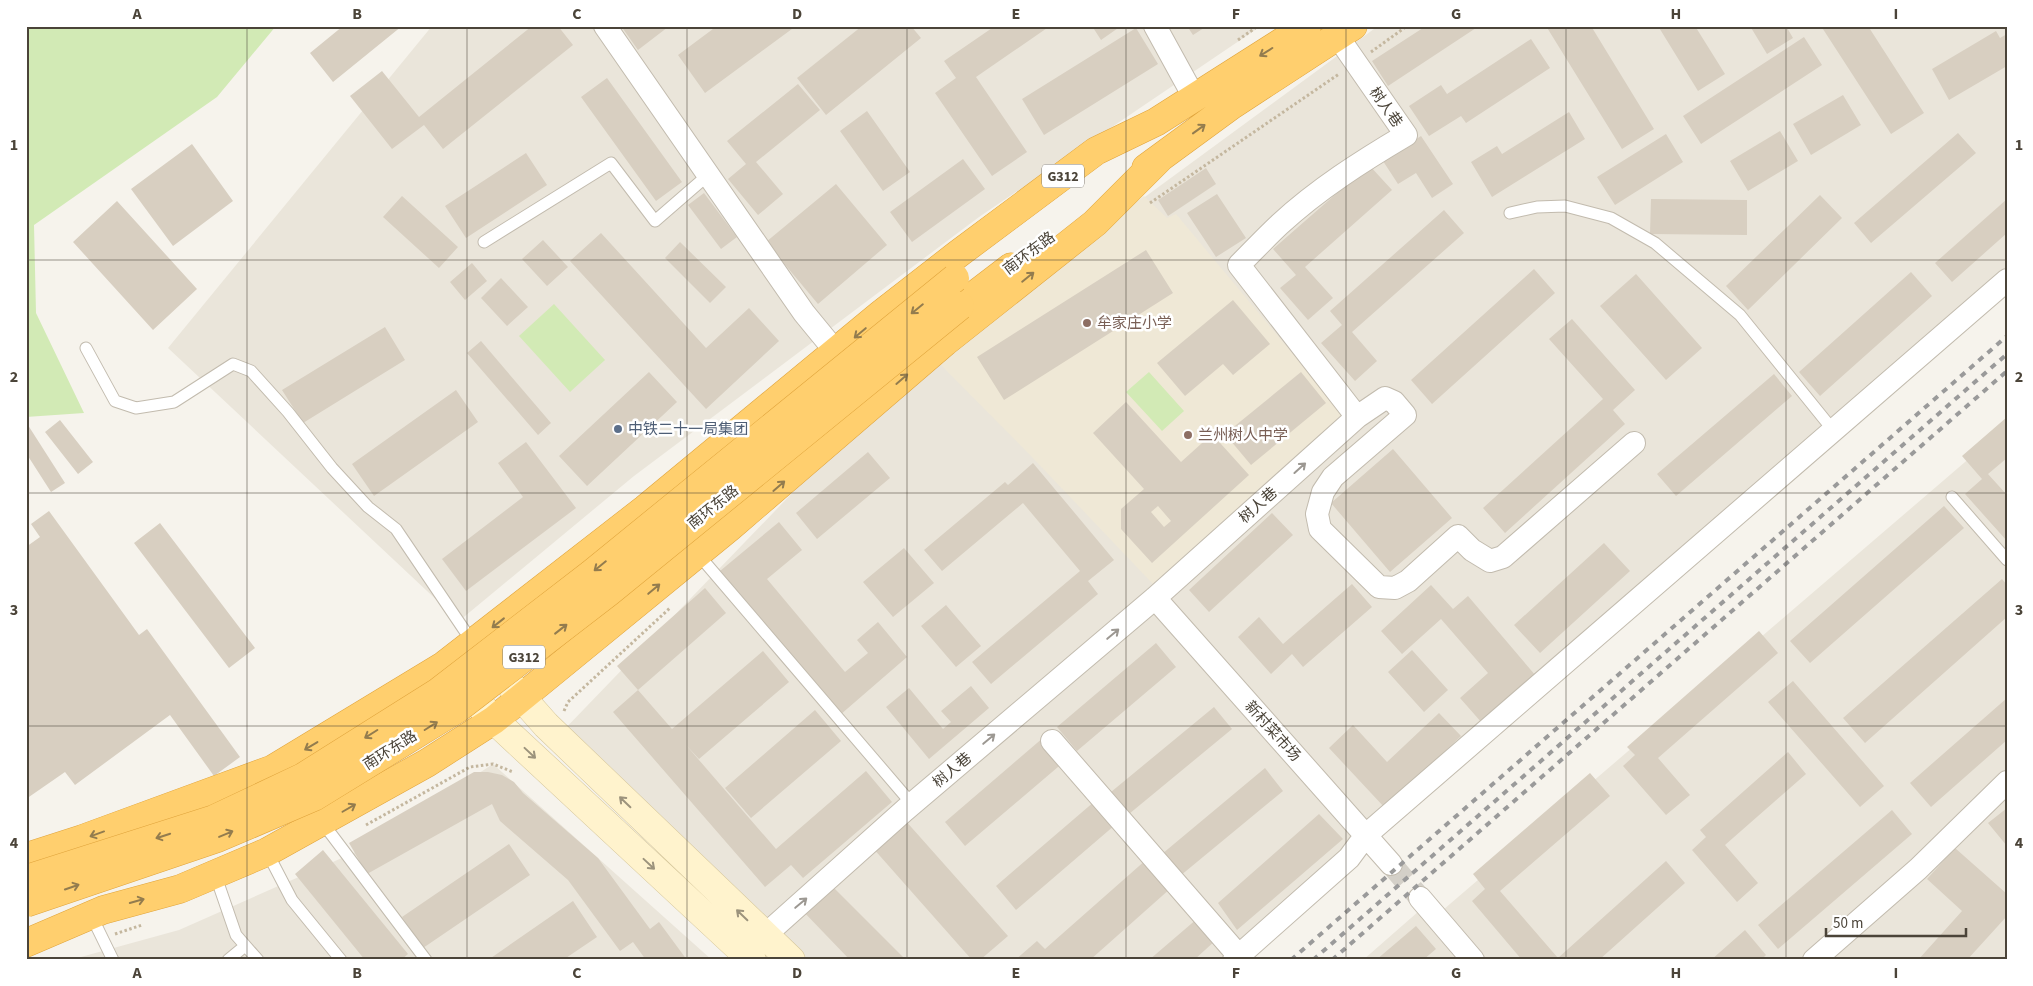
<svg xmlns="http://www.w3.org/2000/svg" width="2033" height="986" viewBox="0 0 2033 986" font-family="'Source Sans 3','Noto Sans SC',sans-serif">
  <rect width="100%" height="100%" fill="#f6f3ec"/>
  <path fill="#eae5da" d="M432,26H1261L979,217L634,476L459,621L168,348Z
    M1378,26H2007V286L1229,960H805L559,735L799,486L860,406Z
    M2007,426V960H1363L1419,911L1429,922Z
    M493,764L712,960H70L179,930L360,850Z"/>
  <path fill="#efe8d6" d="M1144,196L1167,218L1176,214L1343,414L1153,584L1032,457L935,359Z"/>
  <path fill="#d2eab5" d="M26,26H276L217,97L34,225L36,313L84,413L26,417Z
    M554,304L605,360L570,392L519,336Z
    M1149,372L1184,411L1162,431L1126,392Z"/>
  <path fill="#d8cfc1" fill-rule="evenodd" d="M343,26H402L333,82L310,53Z
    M532,26H558L573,45L443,149L424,125L392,149L350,96L382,71L419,117Z
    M621,26H668V27L638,50Z
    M717,26H796L705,93L678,55Z
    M862,26H911L921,38L826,115L797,78Z
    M995,26H1050L976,77L1027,152L992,176L935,93L956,78L944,61Z
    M1092,26H1121L1101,40Z
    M1187,26H1207L1193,35Z
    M1426,26H1479L1388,86L1372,61Z
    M1546,26H1591L1654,129L1622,149Z
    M1658,26H1695L1725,74L1698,91Z
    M1750,26H1786L1793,38L1767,54Z
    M1821,26H1868L1924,113L1891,134Z
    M1136,28L1158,64L1044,135L1022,99Z
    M1996,31L2000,38L2007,34V66L1949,100L1932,69Z
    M1804,37L1822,65L1701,144L1683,116Z
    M1531,39L1550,68L1466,123L1461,116L1429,136L1409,106L1441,85L1447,94Z
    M607,78L682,182L656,201L581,97Z
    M798,84L820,110L756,162L783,194L758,215L728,179L746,164L727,141Z
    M1843,95L1861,125L1811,155L1793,124Z
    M867,111L910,172L883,191L840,131Z
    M1569,112L1585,139L1492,197L1471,162L1497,146L1502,154Z
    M1780,131L1798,161L1748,191L1730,161Z
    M1958,133L1976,153L1871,243L1854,223Z
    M1666,134L1683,162L1615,205L1597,177Z
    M1421,136L1453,184L1432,198L1416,173L1398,184L1383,161Z
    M192,144L233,201L173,246L131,189Z
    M526,153L547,185L466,238L445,206Z
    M963,159L985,189L912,242L890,212Z
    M1369,165L1392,190L1305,267L1333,298L1308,320L1280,288L1296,275L1273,249Z
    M1206,168L1216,184L1168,216L1158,200Z
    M836,184L887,245L818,304L766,242Z
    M704,193L737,237L721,249L688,205Z
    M1217,194L1246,238L1216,257L1187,213Z
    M1820,195L1842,218L1748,310L1726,286Z
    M402,196L458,247L439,268L383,217Z
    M1651,199L1747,200V235L1650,234Z
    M2007,199V233L1952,282L1935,263Z
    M117,201L197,289L153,330L73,242Z
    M1444,210L1464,233L1352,332L1377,361L1355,381L1321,343L1342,325L1330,311Z
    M601,233L706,348L749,308L779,341L706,409L570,261Z
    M543,240L568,267L547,286L522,259Z
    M680,242L726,287L710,303L665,258Z
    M1146,250L1173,293L1004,400L977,357Z
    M472,263L487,281L465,300L450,282Z
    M1534,269L1555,293L1432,404L1411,380Z
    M1911,272L1932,296L1820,396L1799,372Z
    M1636,274L1702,348L1666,380L1600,306Z
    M501,278L528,307L507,326L481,298Z
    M1233,300L1270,344L1233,375L1223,364L1185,396L1157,363Z
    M1572,319L1635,390L1613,410L1625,424L1505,533L1483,508L1603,399L1549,339Z
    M385,327L405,360L303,423L282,390Z
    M481,341L551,423L538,435L467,353Z
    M649,372L677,402L587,486L559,456Z
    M1301,372L1326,403L1251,465L1225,434Z
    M1774,374L1792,396L1676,496L1657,474Z
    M456,390L478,422L374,496L352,464Z
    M1126,402L1181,462L1212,434L1249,475L1152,563L1121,529V509L1144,489L1093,433ZM1158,506L1171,521L1164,527L1151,512Z
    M2007,417V458L1988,474L2007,495V541L1965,494L1982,479L1962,456Z
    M60,420L93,462L78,474L45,432Z
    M26,422L65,483L51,492L26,453Z
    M526,442L576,508L466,591L442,559L523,497L498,463Z
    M1393,449L1452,518L1390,572L1331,503Z
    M868,452L890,478L817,539L796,513Z
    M1033,463L1114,560L1088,581L1098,594L991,684L972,662L1080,571L1023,503L942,571L924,550L1005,482L1008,485Z
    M1944,506L1964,528L1810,663L1790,641Z
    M49,511L139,635L147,629L240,757L214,776L170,715L75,785L65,772L26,799V547L40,537L31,524Z
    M1272,513L1293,535L1209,612L1189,590Z
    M779,522L802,550L767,579L845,672L868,653L857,640L878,622L907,657L840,715L720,571Z
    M160,523L255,648L229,668L134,543Z
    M1604,543L1630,571L1540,653L1514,625Z
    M904,548L934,583L893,617L863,582Z
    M2002,579L2007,585V617L1865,743L1843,718Z
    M1352,584L1372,607L1303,667L1292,654L1271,674L1238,637L1259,617L1283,644Z
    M1431,585L1453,609L1468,596L1536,676L1482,723L1460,698L1488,673L1441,619L1402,654L1381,631Z
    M705,588L726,613L638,690L617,666Z
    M946,605L981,646L956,667L921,626Z
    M1759,631L1778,653L1658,758L1690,795L1666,815L1623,766L1635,755L1627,747Z
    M1156,643L1176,667L1077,751L1057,727Z
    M1412,650L1448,690L1424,712L1388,672Z
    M763,651L789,682L699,759L686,745L776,849L866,771L892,802L803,878L791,865L765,887L613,712L638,690L672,729Z
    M1793,681L1884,786L1860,807L1768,702Z
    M971,686L989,708L929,759L886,707L909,688L943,729L951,722L941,711Z
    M2007,698V740L1931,807L1910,783Z
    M1214,707L1232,729L1129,814L1111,792Z
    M815,710L841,741L751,818L725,788Z
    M1439,713L1461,736L1385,808L1329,748L1353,725L1387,762Z
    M1044,737L1065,761L965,846L945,822Z
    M1788,752L1806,774L1725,845L1758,883L1737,902L1692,850L1706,837L1700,830Z
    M1265,768L1283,791L1180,876L1162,854Z
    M474,772H488L502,775L514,782L523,793L598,858L650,929L659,922L687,960H646L633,942L620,951L568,880L500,821L492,804L367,874L349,843Z
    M1590,773L1610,796L1500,891L1558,958L1666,861L1685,883L1599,960H1522L1472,901L1485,889L1473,874Z
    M1095,801L1115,825L1016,910L996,886Z
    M2007,808V846L1988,823Z
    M1892,810L1912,834L1778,949L1758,925Z
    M1319,814L1343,839L1237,930L1218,903Z
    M904,819L1008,936L980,960H972L872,847Z
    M509,844L530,875L423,948L402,917Z
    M1955,848L2007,894V916L1967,960H1918L1962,911L1927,879Z
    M323,850L408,954L401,960H365L295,874Z
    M1147,859L1171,888L1090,960H1015L1037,941L1045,949Z
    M828,882L906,960H850L800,908Z
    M573,901L597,937L563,960H488Z
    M1198,918L1216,940L1194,960H1149Z
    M1416,926L1436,949L1423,960H1376Z
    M1745,930L1766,955L1761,960H1711Z"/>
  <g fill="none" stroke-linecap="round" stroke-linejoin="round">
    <path stroke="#d4d0c8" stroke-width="22" stroke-dasharray="22 11" stroke-linecap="butt" d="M1391,864L1420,898"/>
    <defs>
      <path id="lane" d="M1510,213L1537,207L1565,206L1611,218L1655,243L1740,315L1833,430
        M484,242L611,163L655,221L708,175
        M86,348L115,401L136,408L174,402L233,364L251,371L288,412L332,468L368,507L396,529L473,643
        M1952,497L2007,560
        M697,553L912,804
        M322,822L426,960
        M267,852L292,900L341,960
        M215,874L236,935L258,960
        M91,915L113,960
        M228,960L245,946"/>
      <path id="street" d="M605,26L804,313L836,352
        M1155,26L1194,97
        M1357,417L1385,398L1394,402L1405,415L1333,477L1323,492L1317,514L1320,529L1379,587L1395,588L1408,581L1458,536L1472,550L1490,561L1503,557L1634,443
        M1155,598L1391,864
        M1052,741L1239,956
        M1420,898L1473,960
        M764,936L905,810L1155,598L1357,417L1239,265C1253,251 1266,237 1280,224C1318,189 1362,161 1406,135L1338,37
        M1234,960L1349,858L1366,835L2007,280
        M1814,960L1918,869L2007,782"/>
      <path id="secondary" d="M485,656L546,725L791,960
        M457,681L494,720L752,960"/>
      <path id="highway" d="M1146,168L1232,105L1353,26
        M960,306L1011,267
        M26,857L82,839L273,769L443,666L645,509L881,314L958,254L1096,151L1156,122L1307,26
        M26,943L103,910L180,889L267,852L427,763L494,720L730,527L945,342L1095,223L1160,158"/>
    </defs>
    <use href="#lane" stroke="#c2bbae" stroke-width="13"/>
    <use href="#street" stroke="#c2bbae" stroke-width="24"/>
    <use href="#secondary" stroke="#d6c79b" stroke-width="29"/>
    <use href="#highway" stroke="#e0a43c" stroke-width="29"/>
    <path stroke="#c4b79f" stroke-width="3" stroke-dasharray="2.5 2.5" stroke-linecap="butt" d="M1238,40L1258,26
      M1371,52L1407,26
      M1150,203L1339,74
      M564,711L568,702L670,608
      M366,825L470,767L493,764L513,772
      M115,934L142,925"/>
    <use href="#lane" stroke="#fff" stroke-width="11"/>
    <use href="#street" stroke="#fff" stroke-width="22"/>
    <use href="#secondary" stroke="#fff3cd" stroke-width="28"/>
    <use href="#highway" stroke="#ffcf6e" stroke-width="28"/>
    <path stroke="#9a9a9a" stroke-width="4" stroke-dasharray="6 6" stroke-linecap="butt" d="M1291,960L2007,336
      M1313,960L2007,354
      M1332,960L2007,371"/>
    <defs>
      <path id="highway-bridge" d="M26,879L214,819L303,777L438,692L591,574L955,278
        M26,903L218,838L314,797L457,709L609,592L960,306"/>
    </defs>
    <use href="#highway-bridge" stroke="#e0a43c" stroke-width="29" stroke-linecap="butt"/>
    <use href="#highway-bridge" stroke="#ffcf6e" stroke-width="28"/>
  </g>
  <defs><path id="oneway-shaft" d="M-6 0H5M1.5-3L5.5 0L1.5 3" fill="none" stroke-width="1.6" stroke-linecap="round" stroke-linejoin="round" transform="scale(1.25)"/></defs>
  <g stroke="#937c4e">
    <use href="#oneway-shaft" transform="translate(1266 52) rotate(148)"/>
    <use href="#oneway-shaft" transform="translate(1199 129) rotate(-36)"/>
    <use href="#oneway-shaft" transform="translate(1028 277) rotate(-39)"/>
    <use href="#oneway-shaft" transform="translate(917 309) rotate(141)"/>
    <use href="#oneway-shaft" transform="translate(860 333) rotate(140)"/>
    <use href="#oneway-shaft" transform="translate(902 379) rotate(-41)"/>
    <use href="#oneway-shaft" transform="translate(779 486) rotate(-41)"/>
    <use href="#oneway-shaft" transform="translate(600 566) rotate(141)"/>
    <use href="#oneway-shaft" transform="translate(654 589) rotate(-40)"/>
    <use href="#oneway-shaft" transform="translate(498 623) rotate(142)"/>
    <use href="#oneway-shaft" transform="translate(561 629) rotate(-38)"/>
    <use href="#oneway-shaft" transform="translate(431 726) rotate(-32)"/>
    <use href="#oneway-shaft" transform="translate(371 734) rotate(148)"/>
    <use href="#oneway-shaft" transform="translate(311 746) rotate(149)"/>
    <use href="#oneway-shaft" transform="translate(349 808) rotate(-30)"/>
    <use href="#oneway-shaft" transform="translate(97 834) rotate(160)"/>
    <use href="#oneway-shaft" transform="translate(226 834) rotate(-23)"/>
    <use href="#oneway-shaft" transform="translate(163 836) rotate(162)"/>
    <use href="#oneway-shaft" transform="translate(72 887) rotate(-19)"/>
    <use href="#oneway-shaft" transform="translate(137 901) rotate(-16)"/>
  </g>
  <g stroke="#9c9892">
    <use href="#oneway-shaft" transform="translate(1300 468) rotate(-42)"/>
    <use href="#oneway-shaft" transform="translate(1113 634) rotate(-40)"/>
    <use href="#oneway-shaft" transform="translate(989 739) rotate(-40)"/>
    <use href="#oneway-shaft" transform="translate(801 903) rotate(-40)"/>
  </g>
  <g stroke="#9c937c">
    <use href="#oneway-shaft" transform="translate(530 753) rotate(43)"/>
    <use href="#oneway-shaft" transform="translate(625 802) rotate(-136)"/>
    <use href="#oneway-shaft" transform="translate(649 864) rotate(43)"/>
    <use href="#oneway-shaft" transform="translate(742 915) rotate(-136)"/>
  </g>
  <path fill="none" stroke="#4b4439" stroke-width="1" stroke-opacity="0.55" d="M247,26V960M467,26V960M687,26V960M907,26V960M1126,26V960M1346,26V960M1566,26V960M1786,26V960M26,260H2007M26,493H2007M26,726H2007"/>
  <g fill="#8d6e63" stroke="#fff" stroke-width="2">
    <circle cx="1087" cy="323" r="5"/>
    <circle cx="1188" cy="435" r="5"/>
  </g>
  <circle fill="#5c6f8a" stroke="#fff" stroke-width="2" cx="618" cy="429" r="5"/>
  <g text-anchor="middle" stroke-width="5" stroke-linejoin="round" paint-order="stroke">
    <g fill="#fff" stroke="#817c74" stroke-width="1">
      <rect x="1042" y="164.5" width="42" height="23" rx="4"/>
      <rect x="503" y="645.5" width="42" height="23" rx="4"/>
    </g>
    <g font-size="14" font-weight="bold" fill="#4b4439">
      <text x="1063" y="181">G312</text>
      <text x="524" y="662">G312</text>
    </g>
    <g font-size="15" fill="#4b4439" stroke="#fff">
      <text transform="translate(1386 107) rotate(55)" y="5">树人巷</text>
      <text transform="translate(1029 253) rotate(-37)" y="5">南环东路</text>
      <text transform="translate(1258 505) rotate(-42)" y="5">树人巷</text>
      <text transform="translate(713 507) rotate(-39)" y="5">南环东路</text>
      <text transform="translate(1273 731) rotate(48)" y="5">新村菜市场</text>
      <text transform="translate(390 750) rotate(-32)" y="5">南环东路</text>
      <text transform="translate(952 770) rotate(-40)" y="5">树人巷</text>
    </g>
    <g font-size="15" fill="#785e54" stroke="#fff" text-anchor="start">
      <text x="1097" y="328">牟家庄小学</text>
      <text x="1198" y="440">兰州树人中学</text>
    </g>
    <g font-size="15" fill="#4e5e75" stroke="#fff" text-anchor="start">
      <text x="628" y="434">中铁二十一局集团</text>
    </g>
  </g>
  <rect width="2033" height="986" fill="none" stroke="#ffffff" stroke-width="55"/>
  <path d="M1826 928v8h140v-8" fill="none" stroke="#4b4439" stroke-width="2.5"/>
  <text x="1833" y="928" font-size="15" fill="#4b4439" stroke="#ffffff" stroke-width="4" paint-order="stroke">50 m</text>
  <rect x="28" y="28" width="1978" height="930" fill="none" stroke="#4b4439" stroke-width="2"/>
  <g font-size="16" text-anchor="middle" font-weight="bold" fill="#4b4439">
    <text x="137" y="19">A</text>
    <text x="357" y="19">B</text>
    <text x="577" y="19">C</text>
    <text x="797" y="19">D</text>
    <text x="1016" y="19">E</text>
    <text x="1236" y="19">F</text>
    <text x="1456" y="19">G</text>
    <text x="1676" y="19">H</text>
    <text x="1896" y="19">I</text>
    <text x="14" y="150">1</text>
    <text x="2019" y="150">1</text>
    <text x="14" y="382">2</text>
    <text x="2019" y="382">2</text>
    <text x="14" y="615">3</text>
    <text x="2019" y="615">3</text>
    <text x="14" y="848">4</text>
    <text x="2019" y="848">4</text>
    <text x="137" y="978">A</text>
    <text x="357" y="978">B</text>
    <text x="577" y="978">C</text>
    <text x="797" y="978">D</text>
    <text x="1016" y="978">E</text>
    <text x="1236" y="978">F</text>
    <text x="1456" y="978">G</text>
    <text x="1676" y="978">H</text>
    <text x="1896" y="978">I</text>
  </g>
</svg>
